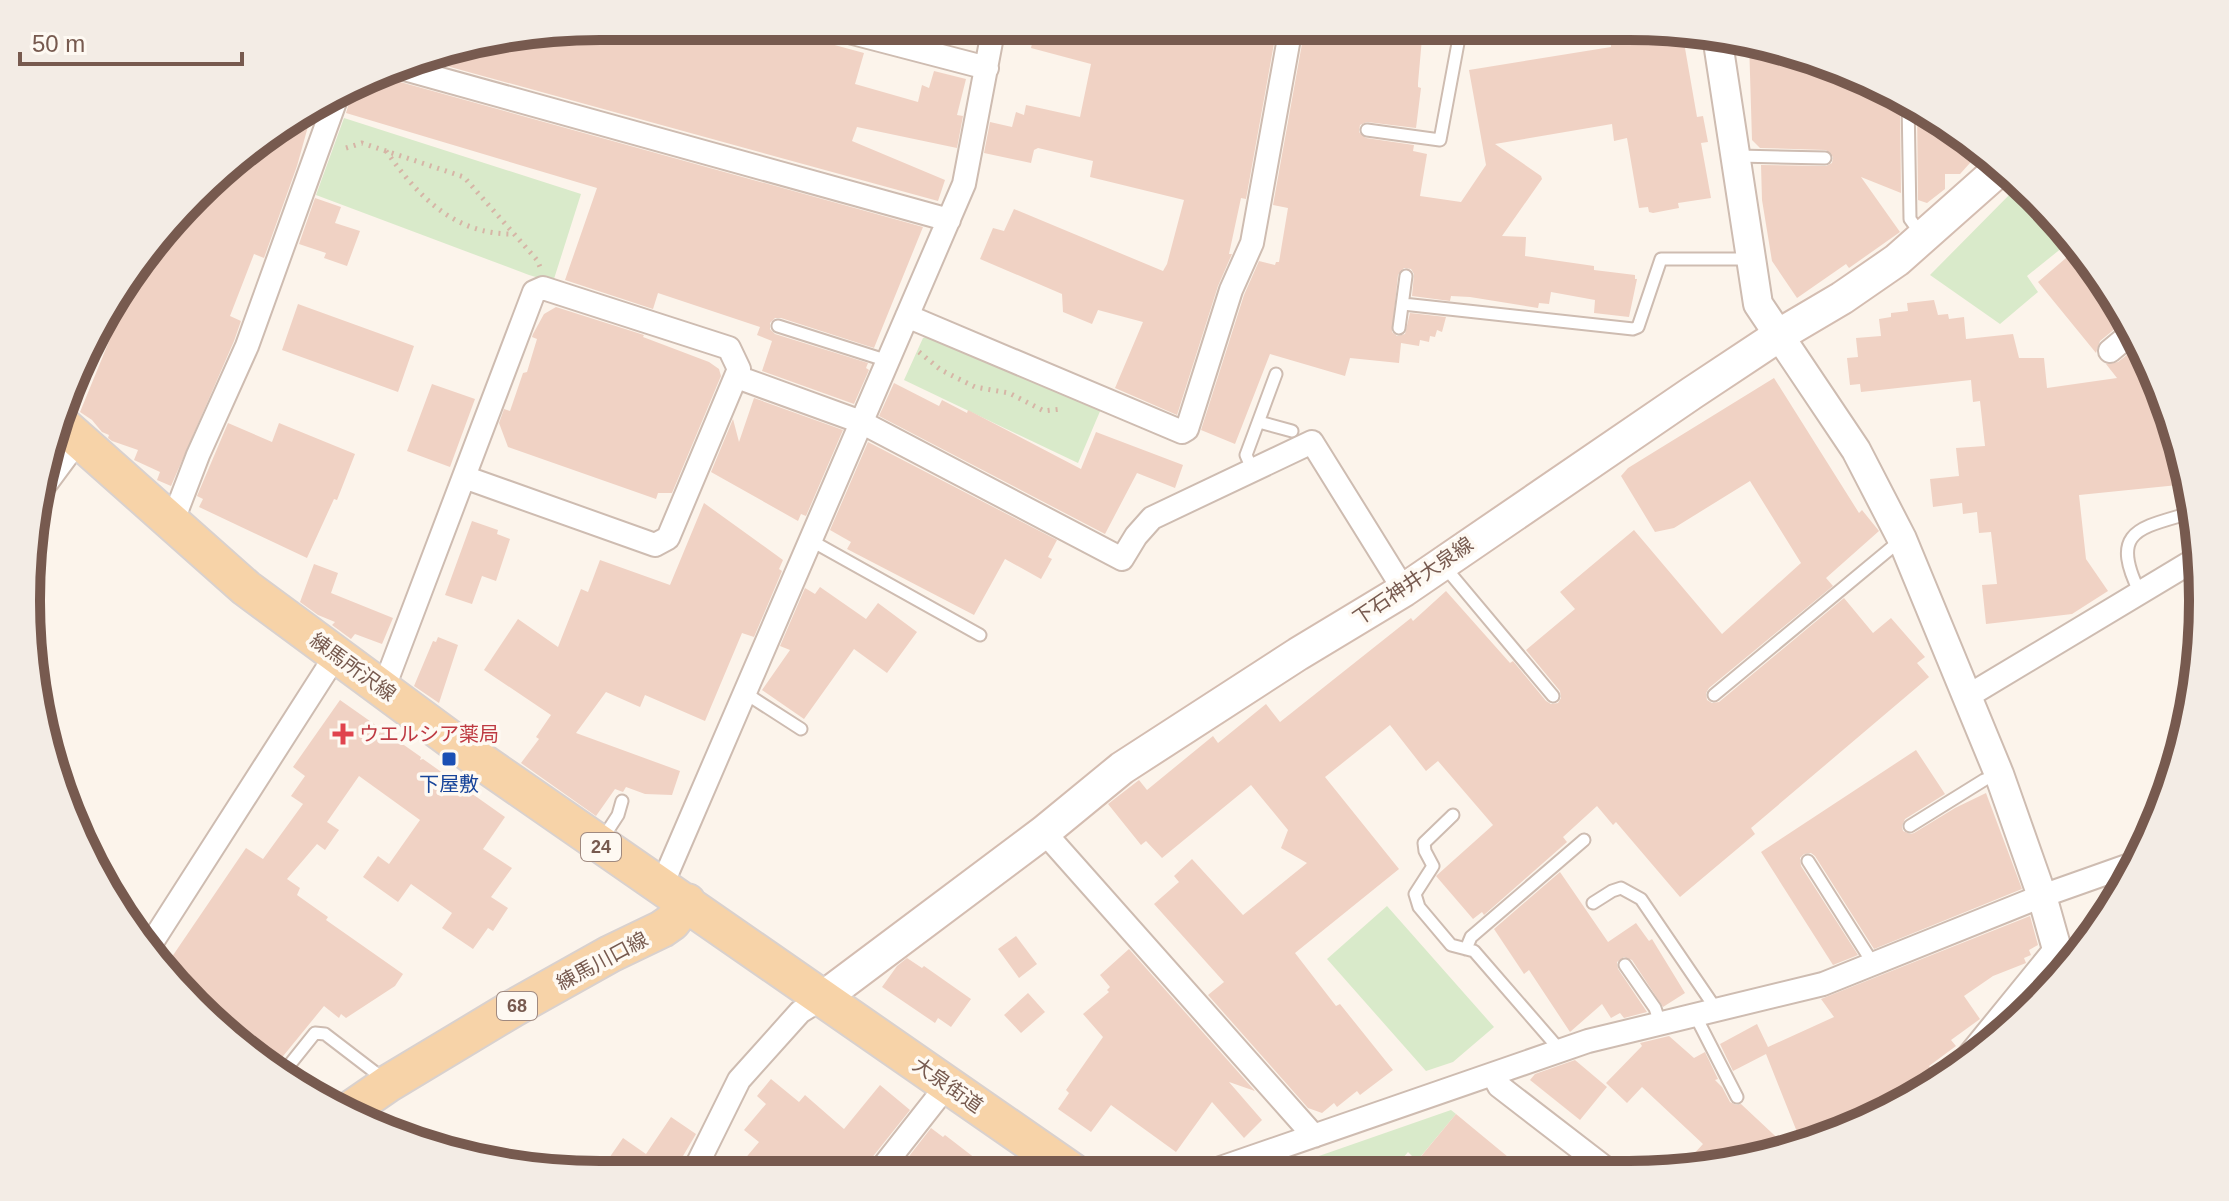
<svg xmlns="http://www.w3.org/2000/svg" width="2229" height="1201" viewBox="0 0 2229 1201" font-family="Arial,'Noto Sans JP',sans-serif">
  <rect width="100%" height="100%" fill="#fcf4eb"/>
  <path fill="#d9eaca" d="M344,118L581,194L553,282L529,275L316,195Z
    M2021,183L2073,239L2027,276L2038,292L2000,324L1930,275Z
    M929,336L1101,409L1078,463L904,380L923,338Z
    M1387,906L1494,1027L1453,1062L1426,1071L1327,959Z
    M1451,1110L1456,1114L1417,1161L1408,1152L1392,1171L1273,1172Z"/>
  <path fill="#f0d2c4" d="M600,26H705L768,42L772,28L864,53L855,84L918,102L922,85L929,88L934,71L966,79L957,115L963,116L957,148L857,127L852,141L945,180L938,201L414,57Z
    M1036,26L1085,27L1126,36L1128,27H1277L1246,199L1241,198L1229,254H1232L1218,286L1177,415L1115,388L1143,322L1098,310L1092,324L1063,312L1062,294L980,259L993,228L1004,231L1014,209L1163,271L1167,264L1184,200L1090,177L1093,161L1038,148L1034,150L1031,163L984,153L990,122L1012,127L1016,112L1024,115L1026,105L1080,117L1091,64L1031,48Z
    M1305,27H1423L1418,83V87L1421,88L1416,128L1367,122L1360,125L1359,132L1366,138L1414,145L1413,151L1427,154L1420,196L1461,202L1486,165L1469,70L1611,47V44L1682,31L1697,117L1703,116L1708,142L1701,143L1711,198L1678,203L1679,208L1653,213L1649,212L1648,207L1639,208L1627,138L1614,141L1612,124L1495,144L1541,176L1542,179L1502,236L1526,237L1525,256L1594,266V270L1635,275V279H1637L1629,317L1594,313L1595,300L1551,292L1549,304L1539,303L1538,308L1470,297L1451,296L1450,301L1412,296L1414,274L1411,269L1404,268L1398,275L1392,332L1397,336L1405,334L1410,313L1446,317L1442,332L1437,330L1435,337L1430,336L1429,342L1420,340L1419,346L1401,343L1399,363L1350,358L1345,376L1270,354L1235,444L1201,430L1244,295L1259,261L1275,265L1276,262H1279L1288,208L1273,205Z
    M1749,41L1778,46L1900,97L1901,193L1861,177L1900,232L1849,268L1846,264L1797,298L1772,261L1762,200L1761,165L1826,166L1832,163L1833,157L1826,150L1760,148L1752,140Z
    M385,73L393,80L923,227L874,348L781,318H775L770,323V329L775,334L868,363L866,368L869,370L854,404L762,371L772,341L757,335L760,327L658,293L653,309L565,280L597,188L346,113L349,103L348,93Z
    M1917,104L1971,143L1970,163L1960,174H1945V189L1927,203L1918,200Z
    M312,112L297,166L264,258L254,254L230,316L241,321L234,341L171,486L157,480L160,472L134,460L138,450L112,441L108,438L109,435L102,432L92,420L80,412L142,261L250,145Z
    M315,198L341,207L335,223L360,231L347,266L324,258L326,253L299,244Z
    M2080,246L2103,281L2099,286L2100,294L2107,302H2116L2127,319L2100,341L2096,353L2038,282Z
    M1934,300L1938,315L1948,314L1949,319L1964,317L1966,339L2013,334L2019,358H2044L2047,388L2117,378L2106,364L2118,362L2142,343L2144,346L2183,451L2188,481L2178,482V485L2079,495L2086,559L2108,591L2072,614L1986,624L1982,585L1997,584L1991,532L1979,533L1977,512L1963,514L1962,503L1933,507L1930,479L1959,476L1956,448L1985,446L1980,401L1973,402L1971,380L1861,392L1860,384L1850,385L1847,358L1858,357L1856,338L1881,336L1879,319L1891,317V313L1908,311L1907,303Z
    M298,304L414,346L398,392L282,350Z
    M556,307L644,335L643,337L709,362L719,369L721,376L672,493H658L656,499L508,447L499,423L504,409L510,411L523,373L527,372L537,339L532,337L533,334L544,314Z
    M1774,378L1859,513L1862,510L1879,531L1826,578L1833,586L1709,688L1706,693L1707,700L1712,703L1719,702L1844,598L1873,633L1891,618L1925,657L1917,663L1929,677L1751,828L1755,834L1680,897L1616,822L1613,825L1597,806L1563,837L1567,842L1484,915L1482,912L1473,919L1436,876L1493,825L1438,761L1426,771L1390,725L1325,777L1399,869L1295,953L1336,1006L1340,1004L1393,1070L1360,1095L1357,1091L1337,1107L1334,1103L1322,1113L1308,1108L1208,995L1224,982L1154,904L1179,882L1174,876L1192,859L1243,915L1307,863L1281,848L1288,830L1251,785L1162,858L1146,841L1141,845L1108,804L1139,780L1147,790L1213,736L1218,743L1266,704L1280,722L1411,618L1413,621L1446,591L1510,663L1513,661L1546,701L1551,704L1558,703L1561,698L1560,691L1526,650L1575,609L1560,592L1634,530L1722,634L1801,563L1750,481L1674,528L1655,532L1621,476L1628,468Z
    M894,383L939,406L942,400L967,413L968,410L1081,469L1096,432L1183,465L1175,488L1137,473L1105,534L879,416Z
    M432,384L475,399L450,467L407,451Z
    M754,398L843,430L806,516L801,514L798,521L711,472L733,419L739,442Z
    M228,423L272,442L279,423L355,454L337,500L334,499L307,558L199,507L203,499L197,496Z
    M868,442L1057,540L1048,557L1052,559L1041,579L1005,559L974,615L847,549L851,542L830,530Z
    M704,503L783,560L779,569L782,571L754,637L742,633L705,721L645,695L640,707L606,692L576,733L680,771L672,795L645,794L626,787L623,792L615,789L596,816L521,763L539,739L536,737L551,715L484,670L518,619L558,647L581,589L588,592L600,560L670,585Z
    M472,521L498,530L497,534L510,539L496,581L482,576L472,604L445,595Z
    M314,564L338,573L331,593L393,618L382,644L355,634L351,639L332,625L335,622L318,615L300,602Z
    M820,587L866,619L878,603L917,632L887,673L854,649L804,719L762,690L790,650L780,646L805,588L815,594Z
    M438,637L458,645L439,703L414,686L433,641L436,642Z
    M340,700L421,757L420,760L423,759L505,817L483,849L512,868L491,897L508,908L493,931L488,928L473,949L442,928L452,913L411,884L398,902L363,877L378,856L389,864L420,820L359,776L327,822L339,830L325,850L317,844L287,879L300,888L297,895L328,917L326,920L403,974L395,986L346,1018L341,1014L339,1018L324,1006L275,1066L169,980L163,970L246,848L263,859L303,804L291,796L305,776L293,767Z
    M1916,750L1945,794L1905,819L1902,826L1903,831L1910,834L1914,833L1955,808L1986,793L2022,889L1874,949L1815,856L1811,853L1804,854L1800,858L1801,866L1858,955L1833,965L1761,852Z
    M1560,872L1608,942L1636,923L1649,941L1652,939L1685,993L1663,1007L1632,960L1624,957L1617,962L1618,969L1647,1012L1624,1018L1620,1013L1611,1018L1602,1004L1570,1032L1529,970L1524,974L1494,929Z
    M2030,916L2038,945L2029,950L2031,955L2024,958L2026,963L1993,976L1964,996L1980,1019L1951,1040L1956,1046L1929,1066L1932,1071L1911,1086L1897,1103L1814,1144L1803,1147L1766,1054L1733,1071L1720,1044L1757,1024L1768,1047L1834,1017L1821,999Z
    M1016,936L1037,964L1019,978L998,949Z
    M1129,949L1255,1091L1229,1082L1262,1120L1244,1138L1212,1102L1176,1152L1111,1105L1091,1132L1058,1109L1069,1093L1066,1090L1103,1037L1083,1014L1109,992L1107,990L1110,987L1100,975Z
    M907,958L922,968L924,966L971,999L951,1027L938,1018L935,1023L882,987L897,966Z
    M1028,993L1045,1012L1021,1033L1004,1015Z
    M1669,1036L1694,1058L1705,1052L1718,1079L1715,1080L1722,1087L1730,1102L1736,1105L1741,1104L1790,1150L1703,1170H1679L1703,1144L1642,1087L1627,1103L1606,1083L1642,1046L1640,1043Z
    M1575,1060L1607,1087L1580,1120L1530,1080L1535,1074Z
    M771,1079L799,1102L805,1095L844,1129L880,1085L910,1110L867,1164L864,1173H733L759,1142L744,1130L766,1104L757,1096Z
    M1456,1114L1525,1171H1409Z
    M671,1117L696,1134L673,1173L598,1174L623,1138L646,1154Z
    M931,1128L943,1137L945,1135L993,1172L896,1173Z"/>
  <g fill="none" stroke-linecap="round" stroke-linejoin="round">
    <defs>
      <path id="service" d="M1908,100L1910,219L1921,234
        M1367,130L1440,140L1461,27
        M1738,156L1825,158
        M2107,289L2111,295
        M1403,304L1633,329L1638,327L1661,259H1749
        M778,326L888,361
        M1399,328L1406,276
        M1259,422L1292,431
        M1253,471L1246,455L1276,374
        M810,540L980,635
        M1444,566L1553,696
        M2140,593C2108,529 2141,528 2193,512
        M745,693L801,729
        M1714,695L1902,539
        M1453,815L1424,843L1425,851L1433,866L1415,894L1419,907L1451,945L1474,951L1560,1050
        M1910,826L1984,780L1999,774
        M601,841L618,815L622,801
        M1808,861L1874,965
        M1593,903L1612,891L1621,888L1641,899L1716,1009
        M1466,949L1471,937L1584,840
        M1625,965L1655,1008L1660,1023
        M1695,1015L1737,1097
        M283,1073L315,1033L325,1034L385,1080"/>
      <path id="minor" d="M826,26L987,68
        M397,67L949,220
        M907,316L1182,432L1187,429L1231,290L1252,243L1291,27
        M2110,351L2134,331
        M737,377L861,422L1122,559L1136,536L1152,518L1312,442L1404,590
        M42,489L79,439
        M172,523L198,455L247,346L336,99
        M383,690L534,292L543,288L729,348L739,369L668,538L655,545L464,477
        M1968,696L2201,556
        M1044,832L1314,1136
        M662,885L964,184L994,26
        M149,947L336,655
        M1956,1071L2057,947
        M1493,1075L1499,1086L1608,1170
        M1209,1172L1588,1041L1823,984L2042,896L2138,862
        M693,1173L739,1080L800,1012L824,997
        M878,1173L948,1084"/>
      <path id="tertiary" d="M1717,36L1758,304L1856,450L1902,539L1999,774L2042,896L2064,974"/>
      <path id="secondary" d="M824,997L1044,832L1122,768L1298,654L1404,590L1692,393L1781,334L1842,298L1897,260L2003,166"/>
      <path id="primary" d="M59,422L246,588L472,755L1073,1172
        M347,1112L389,1083L512,1009L610,954L662,929L672,922L687,902"/>
    </defs>
    <use href="#service" stroke="#cebcb1" stroke-width="15"/>
    <use href="#minor" stroke="#cebcb1" stroke-width="26"/>
    <use href="#tertiary" stroke="#cebcb1" stroke-width="32"/>
    <use href="#secondary" stroke="#d4bdb1" stroke-width="36"/>
    <use href="#primary" stroke="#d9d1ce" stroke-width="40"/>
    <path stroke="#d6b5a6" stroke-width="5" stroke-dasharray="2 6" stroke-linecap="butt" d="M346,148L362,143L464,177L537,260L540,267
      M386,151C418,196 454,235 514,234
      M919,352L941,370L975,387L1009,393L1044,411L1061,409"/>
    <use href="#service" stroke="#fff" stroke-width="11"/>
    <use href="#minor" stroke="#fff" stroke-width="22"/>
    <use href="#tertiary" stroke="#fff" stroke-width="28"/>
    <use href="#secondary" stroke="#fff" stroke-width="32"/>
    <use href="#primary" stroke="#f7d3a8" stroke-width="36"/>
  </g>
  <path fill="#e0444e" stroke="#fef9f2" stroke-width="3" d="M339 722h8v8h8v8h-8v8h-8v-8h-8v-8h8z"/>
  <rect fill="#1a4fb4" stroke="#fef9f2" stroke-width="3" x="441" y="751" width="16" height="16" rx="4"/>
  <g text-anchor="middle" stroke-width="7" stroke-linejoin="round" paint-order="stroke">
    <g fill="#fef9f2" stroke="#a08a80" stroke-width="2">
      <rect x="581" y="833" width="40" height="28" rx="6"/>
      <rect x="497" y="992" width="40" height="28" rx="6"/>
    </g>
    <g font-size="18" font-weight="bold" fill="#775a4f">
      <text x="601" y="853">24</text>
      <text x="517" y="1012">68</text>
    </g>
    <g font-size="20" fill="#775a4f" stroke="#fef9f2">
      <text transform="translate(1413 581) rotate(-34)" y="7">下石神井大泉線</text>
      <text transform="translate(353 667) rotate(36)" y="7">練馬所沢線</text>
      <text transform="translate(602 961) rotate(-28)" y="7">練馬川口線</text>
      <text transform="translate(948 1085) rotate(35)" y="7">大泉街道</text>
    </g>
    <g font-size="20" fill="#be3a42" stroke="#fef9f2" text-anchor="start">
      <text x="359" y="741">ウエルシア薬局</text>
    </g>
    <g font-size="20" fill="#164399" stroke="#fef9f2">
      <text x="449" y="791">下屋敷</text>
    </g>
  </g>
  <path d="M0 0H2229V1201H0ZM600 40H1629A560 560 0 0 1 2189 600V601A560 560 0 0 1 1629 1161H600A560 560 0 0 1 40 601V600A560 560 0 0 1 600 40Z" fill="#f3ece5" fill-rule="evenodd"/>
  <path fill="none" stroke="#775a4f" stroke-width="10" d="M600 40H1629A560 560 0 0 1 2189 600V601A560 560 0 0 1 1629 1161H600A560 560 0 0 1 40 601V600A560 560 0 0 1 600 40Z"/>
  <path d="M20 52v12h222v-12" fill="none" stroke="#775a4f" stroke-width="4"/>
  <text x="32" y="52" font-size="24" fill="#775a4f" stroke="#fef9f2" stroke-width="6" paint-order="stroke">50 m</text>
</svg>
